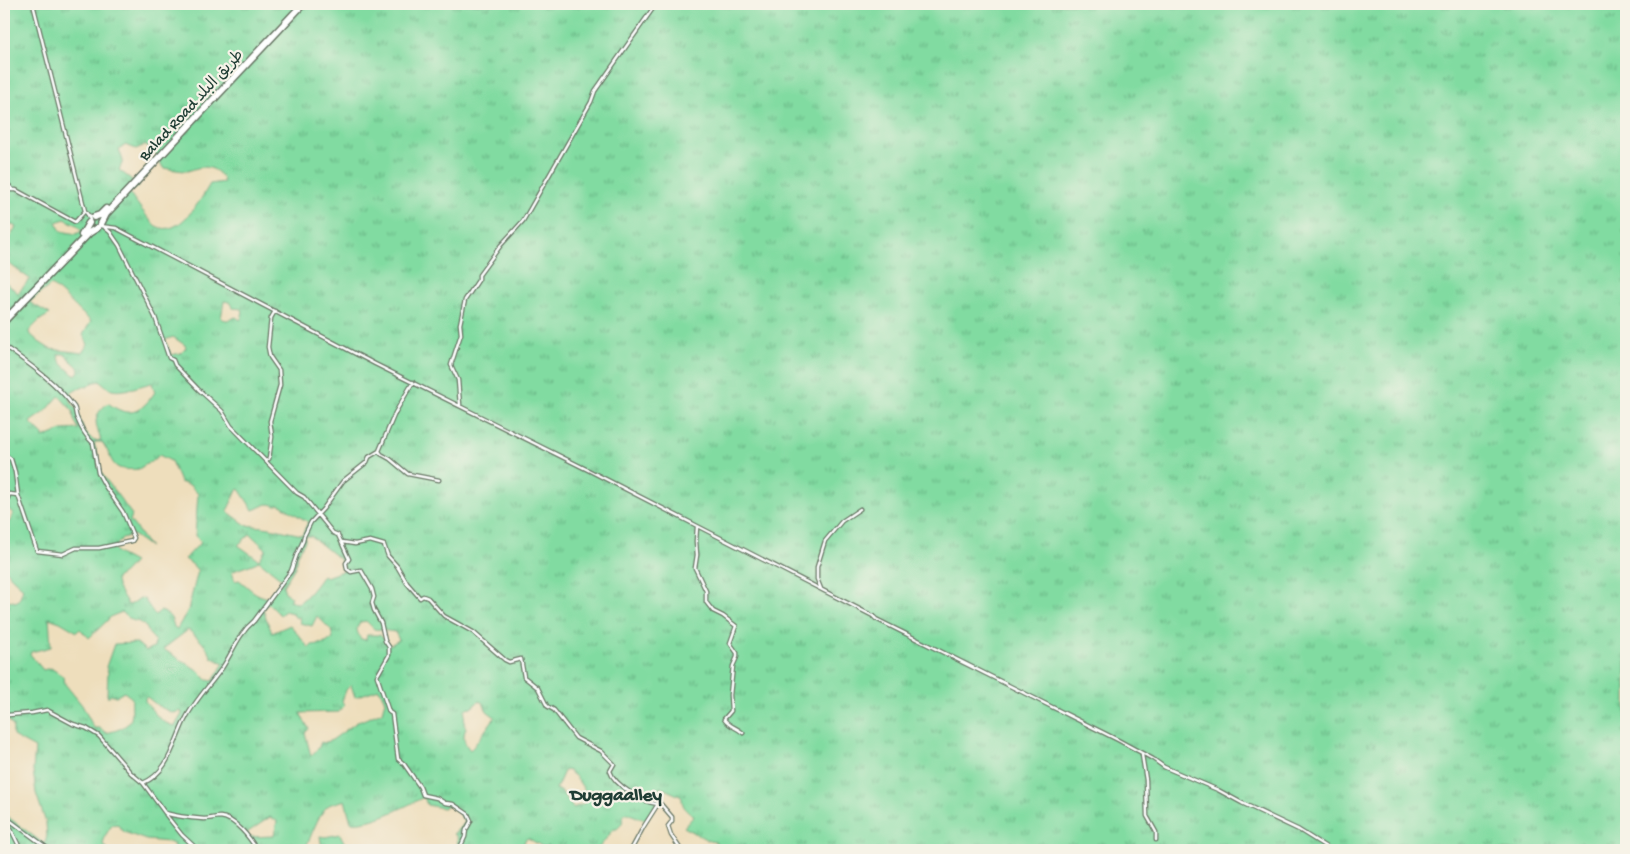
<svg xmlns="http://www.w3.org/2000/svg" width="1630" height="854" viewBox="0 0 1630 854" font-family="'Gochi Hand','Playpen Sans Arabic',sans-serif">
  <defs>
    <pattern id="grass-tufts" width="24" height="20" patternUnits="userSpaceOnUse" patternTransform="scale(1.25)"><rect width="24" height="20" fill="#81dba1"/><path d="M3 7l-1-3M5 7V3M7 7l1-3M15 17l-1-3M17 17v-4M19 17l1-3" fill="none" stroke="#69b384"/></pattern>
  </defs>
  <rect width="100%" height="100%" fill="#f7f3e8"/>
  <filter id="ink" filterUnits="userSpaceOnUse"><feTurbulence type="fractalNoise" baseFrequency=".02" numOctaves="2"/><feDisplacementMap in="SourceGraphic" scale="10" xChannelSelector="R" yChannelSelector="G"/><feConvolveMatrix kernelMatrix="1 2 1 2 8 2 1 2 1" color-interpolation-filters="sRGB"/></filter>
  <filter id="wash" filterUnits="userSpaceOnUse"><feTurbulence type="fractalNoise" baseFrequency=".0096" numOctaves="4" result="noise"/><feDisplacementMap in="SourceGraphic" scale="20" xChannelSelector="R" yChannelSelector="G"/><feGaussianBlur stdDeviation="1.12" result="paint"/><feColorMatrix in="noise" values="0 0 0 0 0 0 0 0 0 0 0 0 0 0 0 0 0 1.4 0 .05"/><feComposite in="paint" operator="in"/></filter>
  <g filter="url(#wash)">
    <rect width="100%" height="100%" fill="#eedebc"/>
    <path fill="url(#grass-tufts)" stroke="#508c6a" fill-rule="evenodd" d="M4,4H1626V850H721L716,842L709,841L684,827L694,816C687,810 682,808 682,798L680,796L660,787L656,806L645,820L627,813L624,814L622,824L617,829H614L597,850H555L548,846L543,847L528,838L525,840L522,850H460V849L458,847L457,836L453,834L465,823L457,809L450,804L443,808L427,805L424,797C406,806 370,825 351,822L345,800C340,802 333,803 329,805C317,814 312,837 304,850H175L173,844L169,842L146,840L124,832L117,824L112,825L105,836L103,845L109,850H4V814L44,844L47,836L46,823L36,793L33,770L35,748L13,736V726L4,715V599L16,602L20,598L23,588L10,576L9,573L4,568V522H10L13,513L4,506V281L18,293L30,279L4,260V247L16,227L4,220ZM126,145L136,149L145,145L155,152L163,168C171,169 180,171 187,171C192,170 198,167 203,167C213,167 222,173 224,182L210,184C201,199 179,239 156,226C151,223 133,198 129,192L140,186L119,170L123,161L119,149ZM65,219L77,225L82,231L76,234L61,231L56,222ZM51,285C65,294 77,310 91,321L83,335L88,344L82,353L50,349L39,342L29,333V331L40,320L50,314L29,302ZM224,301L229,302L233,308L242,309L243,312L241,319L240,320L236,317C230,319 228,322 221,318ZM173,337L185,345L186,348L181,353L171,355L165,340ZM58,354H64L78,367L79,371L77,374L74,375C68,369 58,363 58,354ZM99,381C104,383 108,389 112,390C123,393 141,385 152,383L155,392C141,413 129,419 108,403C92,416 95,423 101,440L94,441L84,431L82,424L78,417L77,410L69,398L71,393L83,386L87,387L92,383ZM59,396L73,411L74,420L79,429L62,430L43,438V435L30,422L47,410ZM95,442H102C116,461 107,472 139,469C145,464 155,461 159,455L171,461L180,482L191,486L198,494L195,536L201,542L185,559L193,565L198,571L188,610L177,629L174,627C172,618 169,613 160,611L155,615L144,599L140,598L132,604L128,605C124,596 115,588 116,578L124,573L134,562L119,554L114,549L122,538L133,535L150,547C142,539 138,529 130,521L132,515L130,512L102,474L98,466V455L94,444ZM239,489L253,510C262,507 266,501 276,506L279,504L308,522L302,535L270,528L246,525L227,511L237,490ZM250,534L266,549L259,560L238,545ZM305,536H311L343,562L345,570L326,577L323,575C319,582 304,601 298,603C294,603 293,602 289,601L291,597L285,592L283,586L295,567L297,555L305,541ZM259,561L283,580L269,598C254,595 251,589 239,580L235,581L232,572C241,567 250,566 259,561ZM268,603L280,615L285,611L292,613L296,618L299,616L300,623L312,626L317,616L331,630L333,638L326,643L312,645L309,648L290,625L272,633L263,610ZM122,612C125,615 129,619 132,620C137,622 140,621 144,625C148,628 147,632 151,636C155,640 156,641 154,647L146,651L137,643L114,644L106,667L108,672L107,695L108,697L111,695L116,696L124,692L132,698C131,705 133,713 131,719C127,728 115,731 106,733L100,728H94L82,705L65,684L64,677L51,668L43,670L30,654L31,652L51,647L49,618L60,622L77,632L80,629L89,638L112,616ZM366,621L374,629L395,632L399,640L390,645L380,635H367L366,640L361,639C357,632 355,629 360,622ZM188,630C197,636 208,647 212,658L224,663L213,681L207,680L199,671L163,649ZM351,685L355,697L379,689L385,701L382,712L363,720H360L332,740L323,743L321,742L319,747L311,756L305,733L309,729L300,713L339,712L344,706L342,701L346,690ZM147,697L158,706L173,713L181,711L182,714L175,726C161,724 153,711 145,701V698ZM479,701L483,703L487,711L495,717L474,746L470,750C464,743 462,737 466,728L464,724L465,709L471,708ZM568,770L576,777L587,794L585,803L573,808L562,792L556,789L564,771ZM270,817L277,821L274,836L251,837L247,834L248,832Z
      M340,834L348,850H327L322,848L320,836L325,837Z"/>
  </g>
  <g filter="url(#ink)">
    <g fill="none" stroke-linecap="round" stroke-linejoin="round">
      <defs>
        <path id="street" d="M33,4L85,211L88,215
          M4,175L6,182L12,189
          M4,190H16L75,222L85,211
          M90,220L88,215L93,217
          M100,226L116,228L375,364L588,470L873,616L876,619L1118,740L1153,759L1164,767L1218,790L1242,803L1299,830L1331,850
          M105,228L110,232L119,245L155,317L169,358L173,360L175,365L198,389L222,411L231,426L297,493L304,497L333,533L338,535L349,559L346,563L347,569L351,572L361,570L372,589L374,597L372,603L374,610L381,623L385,641L389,647V655L377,676L389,712L392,714L398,759L404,764L420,787L423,795L437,798L445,803L453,804L468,814L471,821L466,830L465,837L459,850
          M4,346C29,364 56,382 74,407C76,410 75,414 77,418C81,428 85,436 93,443L98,473L105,486L123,512L134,538L132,541L99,548H76L63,554L37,551L18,495L15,472L11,459L4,454
          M460,405L458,380L451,365L461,334L460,324L465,300L479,279V275L501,245L523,221L591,102L595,91L656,4
          M379,451L381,454L390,459L408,474L439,480
          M266,461L269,459L272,437L270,421L280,385L279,370L270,357L268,347L271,318L275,311
          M4,508H5L9,494L18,495
          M697,527L696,541L697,555L695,568L706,591V602L713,611L723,616L736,626L730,643L737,653V657L733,666L730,695L731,711L724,719C729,727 737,727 743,733
          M342,542L355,544L370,541L384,545L388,556L397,566L407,583L420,598L423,596L428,598L444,616L473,632L505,660L509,662L521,659L524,677L538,688L547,706L554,710L576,738L601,751L614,764L610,771C614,785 644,803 658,804L659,802L672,817V821L668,826L671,835L681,850
          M821,589L817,579V567L825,541L842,521L860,509
          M4,712L8,715L32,713L47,710L73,724L86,728L99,736L131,773L143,783C170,772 174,740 186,718C195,700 211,684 222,668C233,652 238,634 254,621L291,571L297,554L303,541L304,536L311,522L323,509L343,481L367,462L369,457L379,451L395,413L413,382
          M1142,755L1146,780L1147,816L1156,832V840
          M143,783L165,813C178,817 191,818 204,819C210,819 215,817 220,817C235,818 250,838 257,850
          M166,815L182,835L198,850
          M4,816L50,850
          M6,819L21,850
          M631,850L644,826L658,804"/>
        <path id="highway" d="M94,217L100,215L106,209
          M101,224L106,214L303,4
          M82,235L89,223
          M4,321L89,233L97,228"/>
      </defs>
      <use href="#street" stroke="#677564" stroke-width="5"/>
      <use href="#highway" stroke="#677564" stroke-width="9"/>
      <use href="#street" stroke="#fff" stroke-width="2.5"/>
      <use href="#highway" stroke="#fff" stroke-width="6"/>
    </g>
  </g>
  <g text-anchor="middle" stroke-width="4.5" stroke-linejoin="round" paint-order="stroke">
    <g font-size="16" fill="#1f3d34" stroke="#f7f3e8">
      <text transform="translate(190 104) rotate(-47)" y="6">Balad Road طريق البلد</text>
    </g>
    <g font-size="19" font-weight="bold" fill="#1f3d34" stroke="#f7f3e8">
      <text x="616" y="800">Duggaalley</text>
    </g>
  </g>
  <rect width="1630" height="854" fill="none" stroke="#f7f3e8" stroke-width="20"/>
</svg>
